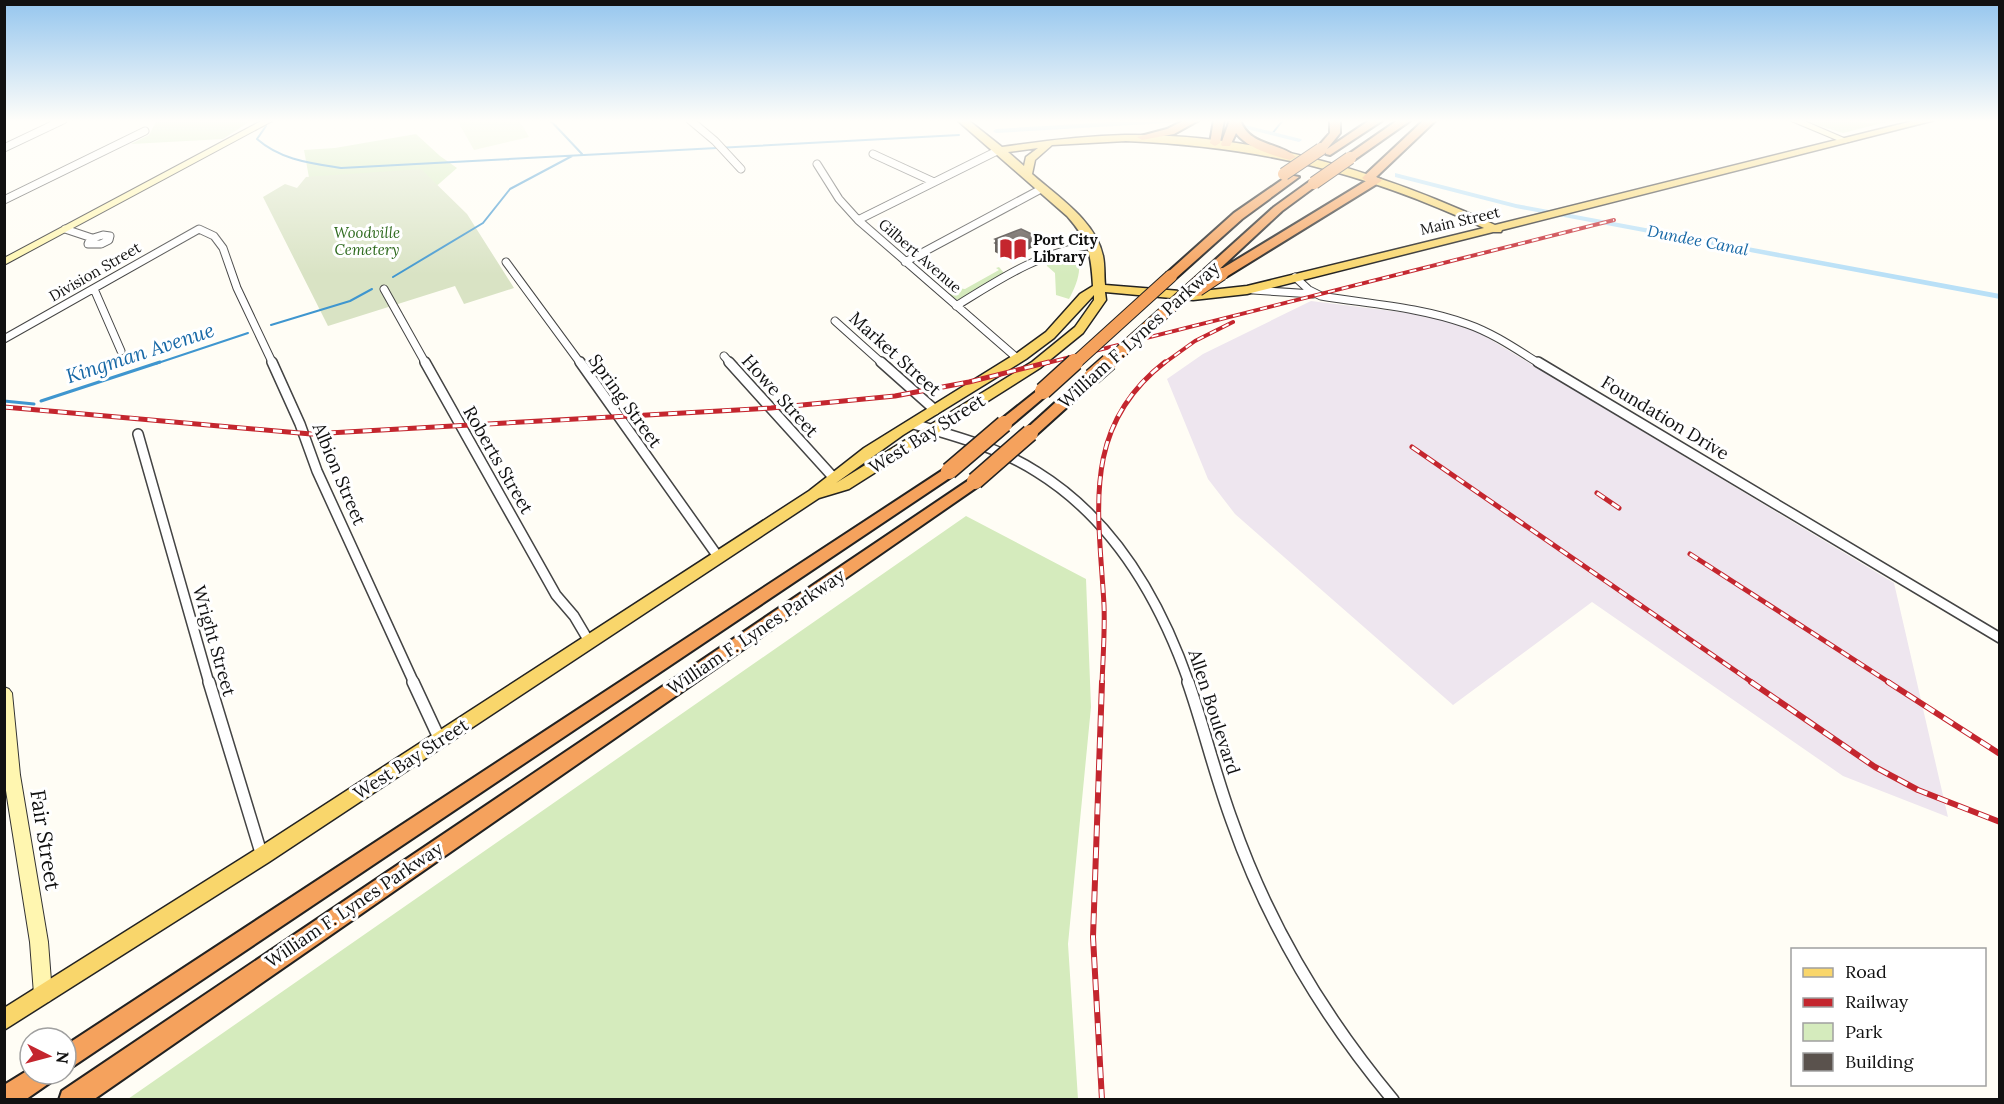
<svg xmlns="http://www.w3.org/2000/svg" width="2004" height="1104" viewBox="0 0 2004 1104" font-family="Lora,serif">
  <rect width="100%" height="100%" fill="#fffdf5"/>
  <path fill="#eee6ef" d="M1311,301L1433,316L1478,332L1894,583L1948,817L1843,776L1592,602L1453,705L1235,514L1208,479L1167,379L1203,354Z"/>
  <path fill="#d5ebbd" d="M157,120H252L223,139L131,144L149,135Z
    M1800,120L1872,123L1894,120L1843,133Z
    M416,134L440,156L457,168L424,197L314,205L304,150L335,148Z
    M1066,251L1074,252C1085,266 1076,286 1069,299L1056,295L1055,273L1047,266L1046,257Z
    M999,267L1004,273L961,299L956,300L949,295L957,288L965,289L999,270L996,268Z
    M966,516L1086,579L1091,707L1068,944L1078,1099H128Z"/>
  <path fill="#d9e3c4" d="M421,169L467,214L514,288L464,304L455,286L328,326L263,197L285,184L297,188L306,177Z"/>
  <path fill="#e6f2cf" d="M457,120H519L529,137L474,150Z"/>
  <g fill="none" stroke-linecap="round" stroke-linejoin="round">
    <path stroke="#3f96cf" stroke-width="2" d="M550,120L582,154
      M266,126L257,139C281,160 310,163 341,168L959,135
      M1272,134L1283,120
      M393,277L483,223L510,189L572,156
      M271,325L350,301L372,289
      M155,364L248,333"/>
    <path stroke="#3f96cf" stroke-width="3" d="M4,401L34,404
      M41,401L160,362"/>
    <path fill="#b9e0f7" fill-rule="evenodd" d="M253,120H259V122L256,124L254,123Z
      M1144,120H1187L1184,122L996,133L993,131L996,129Z
      M1241,124L1301,139L1302,140L1299,142L1239,127V125Z
      M1395,173L1516,204L2000,294V299L1516,208L1395,177Z"/>
    <defs>
      <path id="street-far2" d="M690,120L715,141L741,169
        M4,148L63,120
        M873,154L934,182
        M817,164L839,199L858,220L1017,358
        M4,200L145,131
        M858,220L999,150
        M65,229L92,238
        M103,235L110,236L109,240L101,244H88L90,239Z
        M506,262L581,364
        M905,262L1041,189
        M1295,277L1309,290L1321,296C1370,304 1420,307 1467,324C1493,333 1516,349 1540,364
        M94,289L121,351
        M384,289L426,364
        M1253,290L1313,294
        M956,306C1000,279 1041,251 1094,245
        M835,321L883,364
        M4,339L199,229L214,236L223,248L237,288L273,364
        M724,356L731,364"/>
      <path id="street-far1" d="M272,362L300,424L317,471L414,683
        M425,362L556,595L574,616L590,643
        M580,362L719,558
        M729,362L833,477
        M881,362L935,410
        M1538,362L2000,638
        M913,424C955,436 1000,448 1037,472C1113,519 1160,600 1189,683
        M138,434L209,683"/>
      <path id="street" d="M209,682L262,856
        M413,682L440,740
        M1188,682C1204,728 1215,775 1232,821C1268,924 1323,1016 1393,1100"/>
      <path id="secondary" d="M263,120H274L4,265V258Z
        M1789,120H1802L1851,141L1844,143Z
        M4,687L9,689L12,693L20,775L48,942L52,994L50,1001L43,1003L36,1001L34,994L30,942L4,778Z"/>
      <path id="primary" d="M957,120H968L1002,147C1043,141 1083,136 1125,135C1254,133 1379,171 1495,225L1917,120H1935L1502,230L1501,232H1493L1247,294L1193,300L1105,292L1106,300L1083,333L1040,368L849,489L819,498L269,862L4,1030V1008L255,850L809,491L864,448L1017,353L1046,332L1080,294L1093,286C1091,254 1089,241 1067,216ZM1126,141C1261,147 1361,171 1484,228L1247,286L1193,292L1105,285C1104,276 1105,266 1103,256C1096,221 1057,196 1032,174L1035,160L1052,145ZM1038,148L1026,157L1024,166L1008,152ZM1094,295V300L1075,327L1032,362L836,483L903,435L1026,359L1054,338Z"/>
      <path id="highway" d="M1185,120H1199L1174,134L1142,140L1137,137L1167,129Z
        M1214,120H1224L1220,143L1215,146L1210,143Z
        M1230,120H1240C1249,146 1278,142 1296,157L1290,160C1272,155 1247,148 1236,133L1230,146H1222L1221,144Z
        M1330,120H1340V133L1327,149L1370,120H1383L1330,155L1326,154L1325,151L1321,152L1316,149L1330,133Z
        M1398,120H1411L1354,160H1346V156Z
        M1424,120H1436L1376,177L1382,180L1380,182L1226,277H1218V271L1366,181L1362,178L1364,176Z
        M1289,175L1299,177L1242,219L1175,279H1167V273L1234,213Z
        M1310,181L1320,183L1282,211L1212,276H1204V270L1274,207Z
        M1092,373L1099,377L1097,380L1035,436H1025L1023,433L1025,430L1087,374Z
        M1043,386L1050,391L1048,394L1009,427H999L997,424L999,421Z
        M949,466L954,467L957,471L954,475L66,1071V1045Z
        M975,476L980,477L983,481L980,485L93,1100H59L62,1091Z
        M30,1069V1074H55L51,1082L25,1100H4V1085Z"/>
    </defs>
    <use href="#street-far2" stroke="#444" stroke-width="9"/>
    <use href="#street-far1" stroke="#444" stroke-width="12"/>
    <use href="#street" stroke="#444" stroke-width="14"/>
    <use href="#secondary" stroke="#333" stroke-width="2"/>
    <use href="#primary" stroke="#222" stroke-width="3"/>
    <use href="#highway" stroke="#222" stroke-width="4"/>
    <use href="#street-far2" stroke="#fff" stroke-width="7"/>
    <use href="#street-far1" stroke="#fff" stroke-width="9"/>
    <use href="#street" stroke="#fff" stroke-width="11"/>
    <use href="#secondary" fill="#fff6b0" fill-rule="evenodd"/>
    <use href="#primary" fill="#f9d66b" fill-rule="evenodd"/>
    <use href="#highway" fill="#f5a25d" fill-rule="evenodd"/>
    <defs>
      <path id="rail-far2" d="M1043,364L1614,220
        M1163,364L1195,341L1233,322"/>
      <path id="rail-far1" d="M4,407L311,434L771,408L895,396L969,382L1049,362
        M1412,447L1753,683
        M1597,493L1619,508
        M1690,554L1890,683
        M1102,683C1103,657 1105,631 1104,605C1099,512 1080,428 1165,362"/>
      <path id="rail" d="M1751,682L1875,767L1918,790L2000,822
        M1888,682L2000,754
        M1102,1100L1093,937L1102,682"/>
    </defs>
    <use href="#rail-far2" stroke="#c4262e" stroke-width="4"/>
    <use href="#rail-far1" stroke="#c4262e" stroke-width="5"/>
    <use href="#rail" stroke="#c4262e" stroke-width="6"/>
    <use href="#rail-far2" stroke="#fff" stroke-width="2" stroke-dasharray="7" stroke-linecap="butt"/>
    <use href="#rail-far1" stroke="#fff" stroke-width="3" stroke-dasharray="9" stroke-linecap="butt"/>
    <use href="#rail" stroke="#fff" stroke-width="4" stroke-dasharray="11" stroke-linecap="butt"/>
    <defs>
      <path id="highway-bridge-far1" d="M1284,174L1321,149
        M1314,183L1350,158
        M1198,290L1222,274
        M1074,364L1171,276
        M1107,364L1206,275"/>
      <path id="highway-bridge" d="M1092,377L1109,362
        M1043,391L1075,362
        M949,471L1004,424
        M975,481L1030,433"/>
    </defs>
    <use href="#highway-bridge-far1" stroke="#222" stroke-width="14" stroke-linecap="butt"/>
    <use href="#highway-bridge" stroke="#222" stroke-width="19" stroke-linecap="butt"/>
    <use href="#highway-bridge-far1" stroke="#f5a25d" stroke-width="12"/>
    <use href="#highway-bridge" stroke="#f5a25d" stroke-width="16"/>
  </g>
  <path fill="#4d4742" d="M995,239L1036,245L1010,260L995,252Z"/>
  <path fill="#3f3936" d="M1036,236V245L1010,260V251Z"/>
  <path fill="#5a524d" stroke="#3f3936" stroke-width="1.5" d="M1021,229L1036,236L1010,251L995,243L999,241L995,239Z"/>
  <linearGradient id="sky" x2="0" y2="1"><stop stop-color="#95c6ee"/><stop offset="0.44" stop-color="#fffefa"/><stop offset="1" stop-color="#fffefa" stop-opacity="0"/></linearGradient>
  <rect width="2004" height="275" fill="url(#sky)"/>
  <defs>
    <symbol id="library-bare" viewBox="-9 -9 18 18"><path d="M-6-4Q-3-5.5-.7-3.5V5Q-3 3-6 4ZM6-4Q3-5.5 .7-3.5V5Q3 3 6 4Z" fill="#c4262e" stroke="#fff" stroke-width="2.5" paint-order="stroke"/></symbol>
  </defs>
  <g fill-rule="evenodd">
    <use href="#library-bare" x="994" y="230" width="38" height="38"/>
  </g>
  <g text-anchor="middle" stroke-width="6" stroke-linejoin="round" paint-order="stroke">
    <g font-size="15" fill="#111" stroke="#fff">
      <text transform="translate(1460 221) rotate(-13)" y="5">Main Street</text>
      <text transform="translate(920 256) rotate(41)" y="5">Gilbert Avenue</text>
      <text transform="translate(95 272) rotate(-30)" y="5">Division Street</text>
    </g>
    <g font-size="15" font-style="italic" fill="#2f6b1f" stroke="#fff">
      <text x="367" y="238">Woodville<tspan x="367" dy="17">Cemetery</tspan></text>
    </g>
    <g font-size="15" font-weight="bold" fill="#111" stroke="#fff" text-anchor="start">
      <text x="1033" y="245">Port City<tspan x="1033" dy="17">Library</tspan></text>
    </g>
    <g font-size="16" font-style="italic" fill="#1768a6" stroke="#fff">
      <text transform="translate(1698 240) rotate(11)" y="6">Dundee Canal</text>
    </g>
    <g font-size="18" fill="#111" stroke="#fff">
      <text transform="translate(1139 335) rotate(-42)" y="6">William F. Lynes Parkway</text>
      <text transform="translate(895 354) rotate(42)" y="6">Market Street</text>
      <text transform="translate(780 396) rotate(48)" y="6">Howe Street</text>
      <text transform="translate(625 401) rotate(54)" y="6">Spring Street</text>
      <text transform="translate(1665 418) rotate(31)" y="6">Foundation Drive</text>
      <text transform="translate(927 434) rotate(-32)" y="6">West Bay Street</text>
      <text transform="translate(498 460) rotate(60)" y="6">Roberts Street</text>
      <text transform="translate(339 474) rotate(67)" y="6">Albion Street</text>
      <text transform="translate(756 632) rotate(-34)" y="6">William F. Lynes Parkway</text>
      <text transform="translate(214 641) rotate(74)" y="6">Wright Street</text>
      <text transform="translate(1214 712) rotate(72)" y="6">Allen Boulevard</text>
      <text transform="translate(411 759) rotate(-33)" y="6">West Bay Street</text>
      <text transform="translate(354 905) rotate(-34)" y="6">William F. Lynes Parkway</text>
    </g>
    <g font-size="20" font-style="italic" fill="#1768a6" stroke="#fff">
      <text transform="translate(140 353) rotate(-18)" y="7">Kingman Avenue</text>
    </g>
    <g font-size="21" fill="#111" stroke="#fff">
      <text transform="translate(45 840) rotate(81)" y="7">Fair Street</text>
    </g>
  </g>
  <rect width="2004" height="1104" fill="none" stroke="#111111" stroke-width="12"/>
  <rect x="1791" y="948" width="195" height="138" fill="#ffffff" stroke="#a0a0a0" stroke-width="1.5"/>
  <rect x="1803" y="968" width="30" height="9" fill="#f9d66b" stroke="#a0a0a0" stroke-width="1.5"/>
  <text x="1845" y="978" font-size="18" fill="#111111">Road</text>
  <rect x="1803" y="998" width="30" height="9" fill="#c4262e" stroke="#a0a0a0" stroke-width="1.5"/>
  <text x="1845" y="1008" font-size="18" fill="#111111">Railway</text>
  <rect x="1803" y="1023" width="30" height="18" fill="#d5ebbd" stroke="#a0a0a0" stroke-width="1.5"/>
  <text x="1845" y="1038" font-size="18" fill="#111111">Park</text>
  <rect x="1803" y="1053" width="30" height="18" fill="#5a524d" stroke="#a0a0a0" stroke-width="1.5"/>
  <text x="1845" y="1068" font-size="18" fill="#111111">Building</text>
  <g transform="translate(48 1056) rotate(96)"><circle r="28" fill="#ffffff" stroke="#a0a0a0" stroke-width="1.5"/>
  <path d="M0-4.5L10 22L0 15L-10 22Z" fill="#c4262e"/>
  <text y="-9" font-size="16" font-weight="bold" text-anchor="middle" fill="#111111">N</text>
  </g>
</svg>
